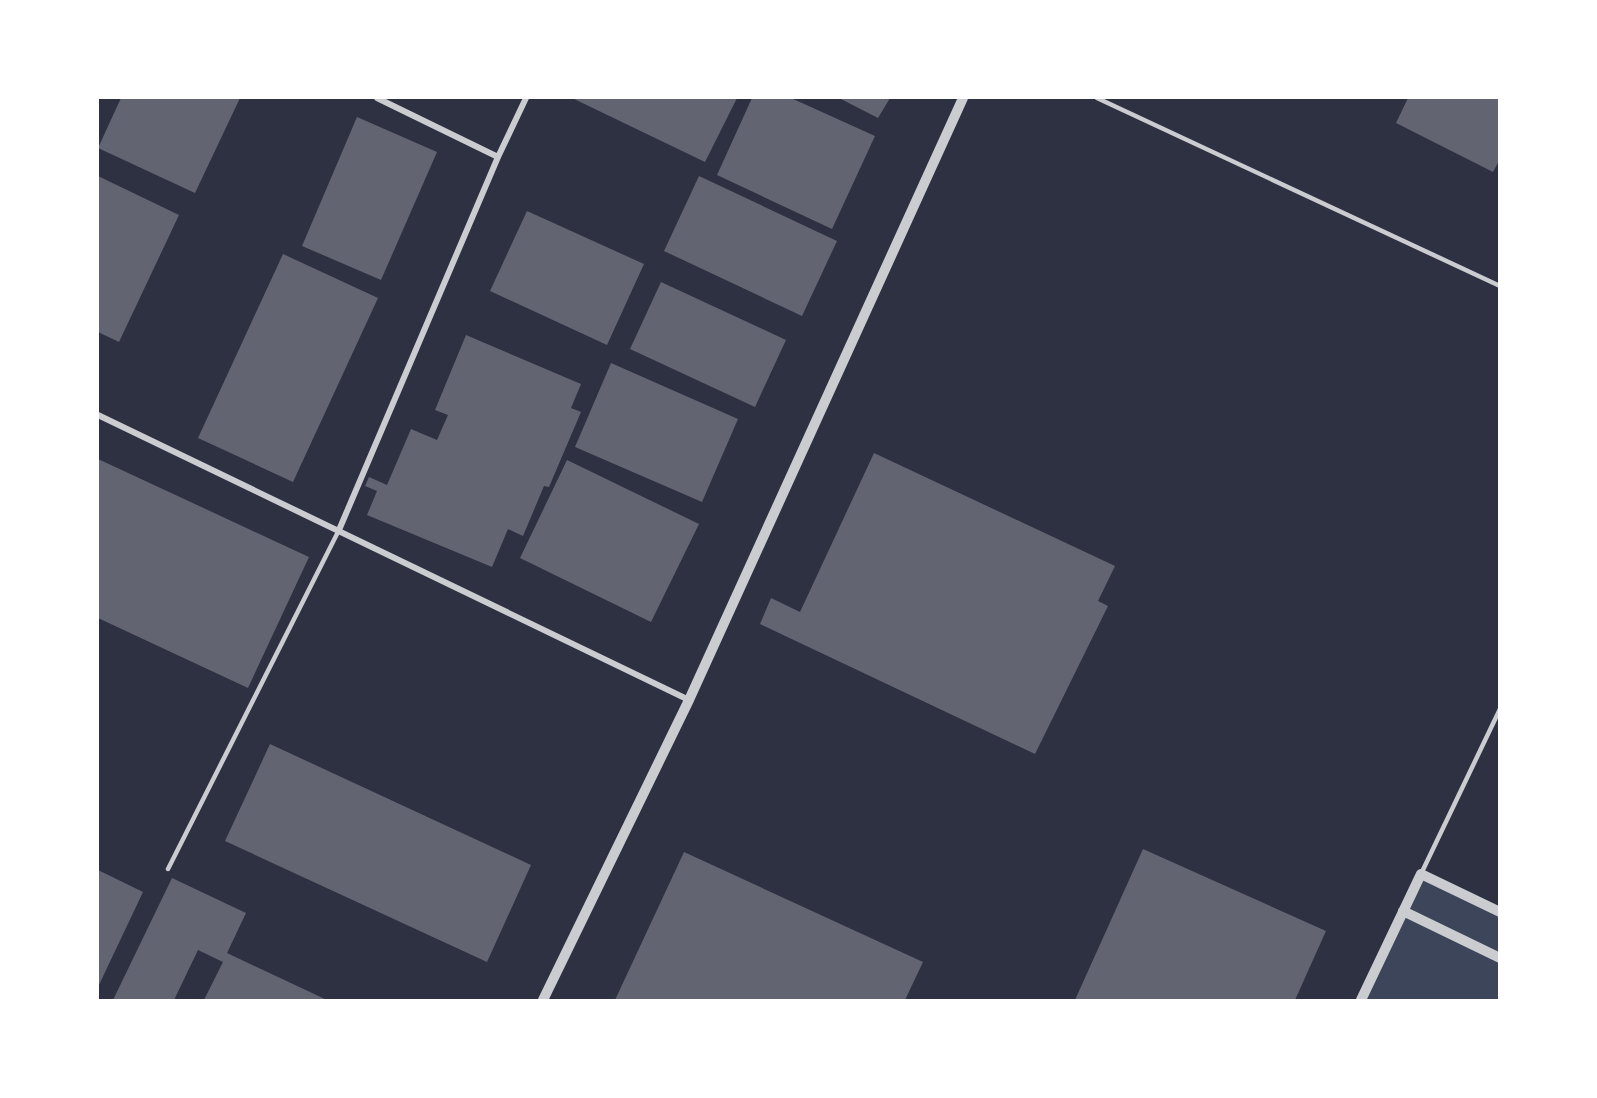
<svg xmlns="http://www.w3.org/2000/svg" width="1597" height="1098" viewBox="0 0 1597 1098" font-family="'Open Sans',sans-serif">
  <rect width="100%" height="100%" fill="#2d3142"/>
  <path fill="#3c4559" d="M1421,874L1499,915V1000H1361Z"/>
  <path fill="#626471" d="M121,98H240L195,193L98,148Z
    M572,98H737L705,162Z
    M752,98H791L875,136L832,229L717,175Z
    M839,98H890L878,118Z
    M1408,98H1500V159L1493,172L1396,123Z
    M357,117L437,152L381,280L302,246Z
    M98,176L179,215L119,342L98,332Z
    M699,176L837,241L802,316L664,251Z
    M527,211L644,264L607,345L490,291Z
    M283,254L378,298L293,482L198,438Z
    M661,282L786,340L755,407L630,349Z
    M466,335L581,384L571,408L581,412L549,487L544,486L523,536L508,529L492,567L367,515L377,491L365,486L369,477L387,485L411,429L437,440L448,415L435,410Z
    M611,363L738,419L702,502L575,447Z
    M874,453L1115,566L1098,601L1108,606L1035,754L760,624L771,598L800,612Z
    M98,459L309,557L248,688L98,618Z
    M567,460L699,524L651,622L520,558Z
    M270,744L531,865L487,962L225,841Z
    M1143,849L1326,931L1295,1000H1075Z
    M684,852L923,962L905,1000H615Z
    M98,870L143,892L98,987Z
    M172,878L246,913L227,953L327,1000H204L223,962L198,950L174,1000H113Z"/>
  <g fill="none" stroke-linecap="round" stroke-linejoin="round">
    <path stroke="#caccd0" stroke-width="4.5" d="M1097,98L1500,286
      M168,869L339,530
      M1421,874L1500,709"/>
    <path stroke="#caccd0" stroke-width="6" d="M377,98L498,157
      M98,415L689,700
      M339,530L498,157L526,98"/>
    <path stroke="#caccd0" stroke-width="10" d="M1403,911L1500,958
      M543,1000L689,700L963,98
      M1361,1000L1421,874L1500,912"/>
  </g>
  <rect width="1597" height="1098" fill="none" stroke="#ffffff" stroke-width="198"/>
</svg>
